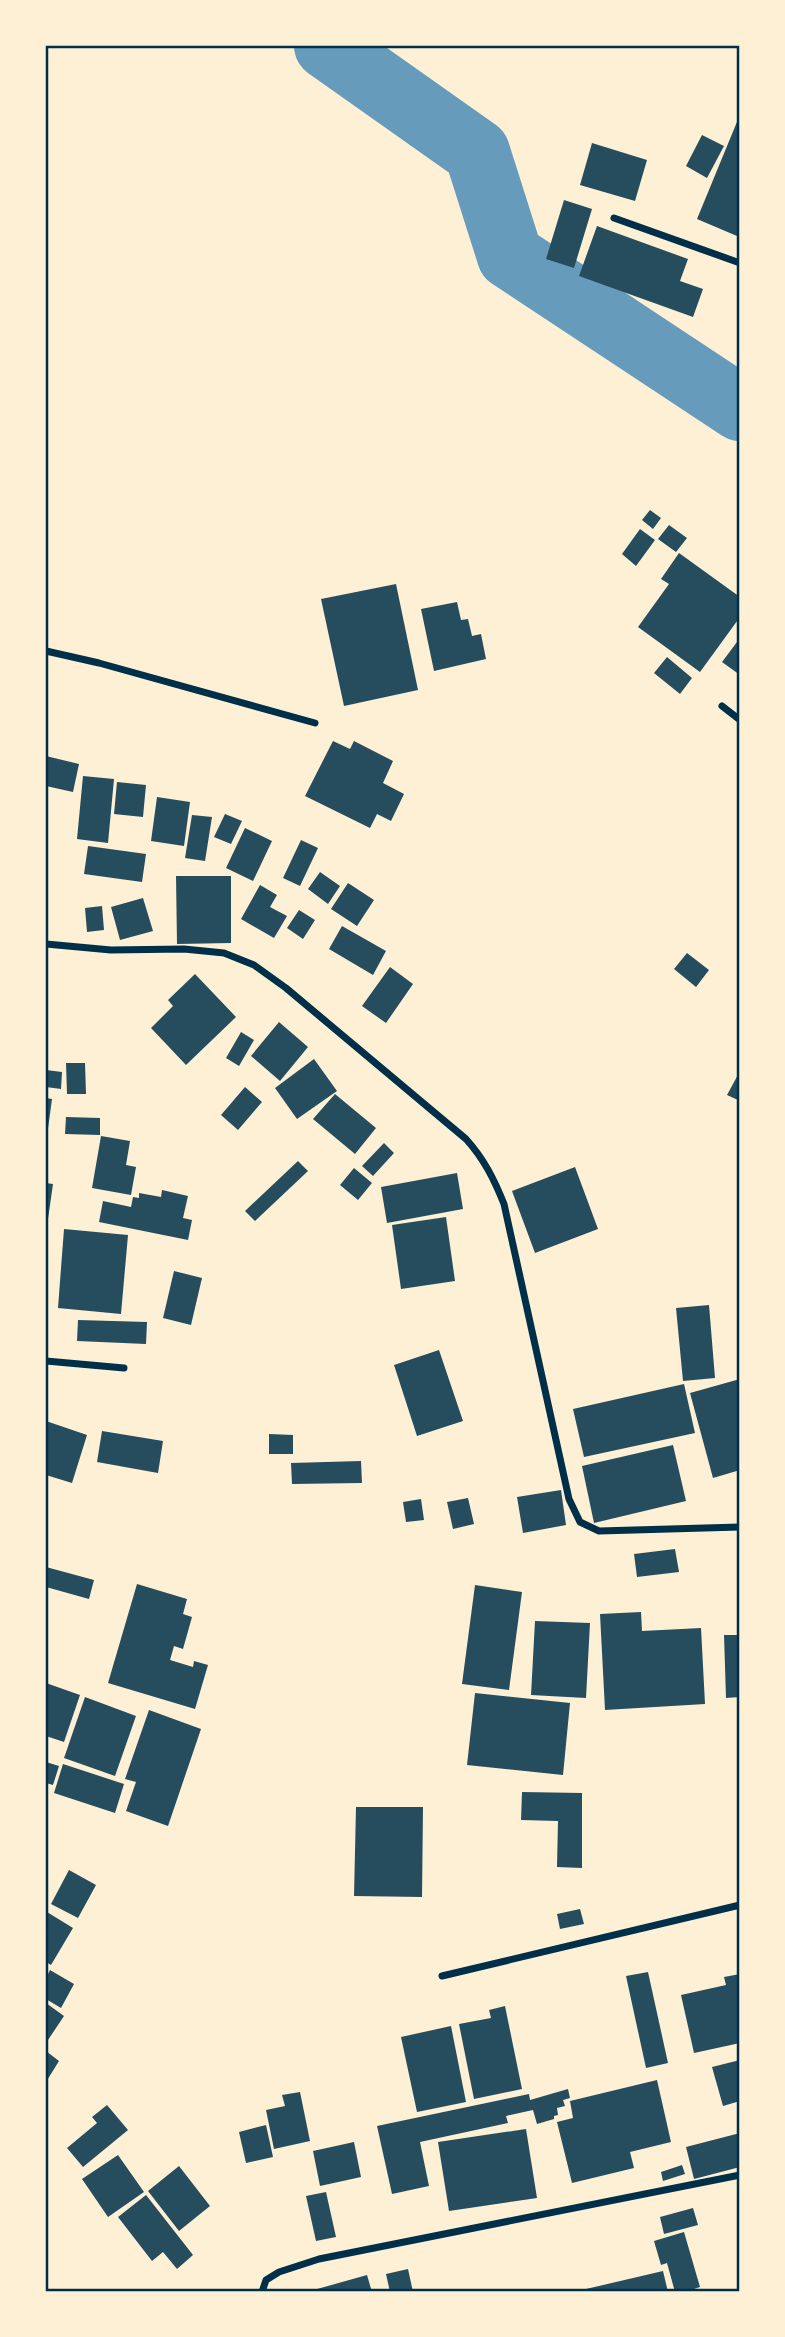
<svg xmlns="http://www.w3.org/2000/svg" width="785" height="2337" viewBox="0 0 785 2337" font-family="'Work Sans',sans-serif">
  <rect width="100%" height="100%" fill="#fdf0d5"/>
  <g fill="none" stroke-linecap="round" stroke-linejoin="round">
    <path stroke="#669bbc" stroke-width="66" d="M327,46L477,152L510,256L740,408"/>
  </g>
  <path fill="#264d5e" d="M739,117L740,230L737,236L697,219Z
    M702,135L724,146L707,178L686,166Z
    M592,143L647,160L635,201L580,185Z
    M564,200L592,209L574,268L546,259Z
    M597,226L688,259L680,281L703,289L693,317L579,276Z
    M650,510L661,518L653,529L642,520Z
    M669,525L687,538L676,552L658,539Z
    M640,529L655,540L636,566L622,554Z
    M679,553L740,597V617L700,672L638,627L669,584L661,579Z
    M396,584L418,690L344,706L321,599Z
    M457,602L461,620L468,619L472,636L481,634L486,659L434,671L421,609Z
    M737,642L740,643V675L722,662Z
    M667,657L692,678L680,694L654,673Z
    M333,741L350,749L354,741L393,761L383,783L404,794L391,821L377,814L370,828L305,796Z
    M46,756L79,764L73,792L46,786Z
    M83,776L114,779L108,843L77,839Z
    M117,782L146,785L143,817L114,814Z
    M157,797L190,802L184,846L151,841Z
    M225,814L242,821L231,844L214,837Z
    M192,815L212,817L205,861L185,858Z
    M245,828L272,841L253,881L226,868Z
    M301,840L318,848L300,886L283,878Z
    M88,846L146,854L142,882L84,874Z
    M320,872L340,886L328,904L308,889Z
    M176,876H231V943L177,944Z
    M348,883L374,900L357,926L331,909Z
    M260,885L277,895L270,907L287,916L274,938L241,919Z
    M143,898L153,931L120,940L111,907Z
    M102,906L104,930L87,932L85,908Z
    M299,910L315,920L303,939L287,928Z
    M342,926L386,951L373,975L329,949Z
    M687,953L709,970L696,987L674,969Z
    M390,967L413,984L386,1023L362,1006Z
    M195,974L236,1017L186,1065L151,1028L173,1006L168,1000Z
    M279,1022L308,1047L280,1081L251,1056Z
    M241,1032L254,1040L239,1066L226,1058Z
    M314,1059L337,1091L297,1119L275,1088Z
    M66,1063H85L86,1094H67Z
    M46,1070L62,1072L61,1089L46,1087Z
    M740,1071V1101L727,1095Z
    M245,1087L262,1102L238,1130L221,1115Z
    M335,1094L376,1128L355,1154L313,1119Z
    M46,1098L52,1099L47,1136H46Z
    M66,1117L100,1118V1135L65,1134Z
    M101,1136L130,1141L126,1165L136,1167L131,1195L92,1188Z
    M384,1143L394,1153L373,1176L362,1166Z
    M298,1161L308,1171L255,1221L245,1211Z
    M575,1167L598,1229L535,1253L512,1191Z
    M354,1168L372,1183L358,1200L340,1185Z
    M457,1173L463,1209L387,1223L381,1187Z
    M46,1183L53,1184L48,1219H46Z
    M162,1190L188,1196L183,1218L192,1220L188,1240L99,1222L103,1201L131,1207L133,1197L139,1198V1193L161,1197Z
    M446,1217L455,1281L401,1289L392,1225Z
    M64,1229L128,1235L121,1314L58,1308Z
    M174,1271L202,1278L191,1325L163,1318Z
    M709,1305L715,1378L683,1381L676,1308Z
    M78,1320L147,1322L146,1344L77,1341Z
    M439,1350L463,1421L417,1436L394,1365Z
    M740,1379V1470L713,1478L690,1393Z
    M684,1384L695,1433L584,1457L573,1409Z
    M46,1421L87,1435L72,1483L46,1475Z
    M102,1431L163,1441L158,1473L97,1462Z
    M269,1434L293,1435V1454H269Z
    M673,1445L686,1501L594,1523L582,1466Z
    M361,1461L362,1483L292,1484L291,1463Z
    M561,1490L566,1525L523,1533L517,1497Z
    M468,1498L474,1524L453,1529L447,1502Z
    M421,1499L424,1520L406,1522L403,1502Z
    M675,1549L679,1572L637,1577L634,1554Z
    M46,1567L94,1580L89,1599L46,1587Z
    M137,1584L187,1599L183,1614L192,1617L183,1649L174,1646L170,1660L193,1667L194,1661L208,1665L195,1709L108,1683Z
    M475,1585L522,1592L509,1690L462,1684Z
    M641,1612L642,1631L701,1628L705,1704L605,1710L600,1614Z
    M535,1621L590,1623L586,1698L531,1695Z
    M724,1635H740V1697L726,1698Z
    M46,1683L80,1695L64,1742L46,1736Z
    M475,1693L570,1703L563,1775L467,1765Z
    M85,1697L136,1716L115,1776L64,1758Z
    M149,1710L201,1729L168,1826L126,1811L136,1782L125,1779Z
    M46,1762L59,1766L53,1785L46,1783Z
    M63,1764L124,1784L115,1813L54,1793Z
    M522,1792L582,1793V1868L557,1867L558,1821L521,1820Z
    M356,1807H423L422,1897L354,1896Z
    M69,1870L96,1885L78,1918L51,1904Z
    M580,1909L584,1924L560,1929L557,1914Z
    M47,1912L73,1928L51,1965L46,1962Z
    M50,1970L74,1984L61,2008L46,1999V1978Z
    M648,1972L668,2063L646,2068L626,1976Z
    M740,1974V2043L694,2053L681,1995L726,1985L724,1977Z
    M46,2003L64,2016L46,2043Z
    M505,2006L522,2089L474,2099L459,2024L491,2018L489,2010Z
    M451,2026L466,2102L417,2112L401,2037Z
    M46,2051L59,2061L46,2082Z
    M740,2060V2101L723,2106L712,2067Z
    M657,2080L671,2142L630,2152L634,2168L572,2183L557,2122L573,2118L570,2101Z
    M568,2089L570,2098L563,2100L565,2106L557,2108L558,2115L554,2116V2119L537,2124L533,2110L506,2116L508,2123L420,2142L429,2186L392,2194L377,2126L529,2094L530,2100Z
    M300,2092L310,2141L274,2149L266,2110L285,2106L282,2095Z
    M107,2105L128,2130L83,2167L67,2148L97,2123L92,2117Z
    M266,2125L273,2157L246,2163L239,2132Z
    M526,2129L537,2198L449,2211L438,2142Z
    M740,2133V2167L694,2179L686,2147Z
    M354,2142L361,2177L320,2186L313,2151Z
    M118,2155L144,2192L108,2217L82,2179Z
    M682,2165L685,2174L663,2181L661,2172Z
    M179,2166L210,2206L179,2231L148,2191Z
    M326,2192L336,2237L316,2241L306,2196Z
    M146,2195L193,2255L177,2269L163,2252L152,2261L118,2217Z
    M693,2208L698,2225L664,2234L660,2217Z
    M684,2232L700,2287L685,2292H675L667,2263L661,2265L654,2241Z
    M408,2269L413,2292H390L386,2274Z
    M663,2271L668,2292H587L586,2289Z
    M367,2275L372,2292H310V2291Z"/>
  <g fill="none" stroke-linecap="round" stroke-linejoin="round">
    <path stroke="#003049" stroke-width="7" d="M614,218L740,263
      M46,651L99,663L315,723
      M722,706L740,720
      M46,944L111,950L184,949L224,953L254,965L286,988L466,1139C484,1159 494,1179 504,1204L569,1499L580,1522L599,1531L740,1527
      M46,1361L124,1368
      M442,1976L740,1905
      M262,2292L266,2280L279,2272L319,2259L740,2175"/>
  </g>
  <rect width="785" height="2337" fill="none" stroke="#fdf0d5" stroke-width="94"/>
  <rect x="47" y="47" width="691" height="2243" fill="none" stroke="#003049" stroke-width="2.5"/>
</svg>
